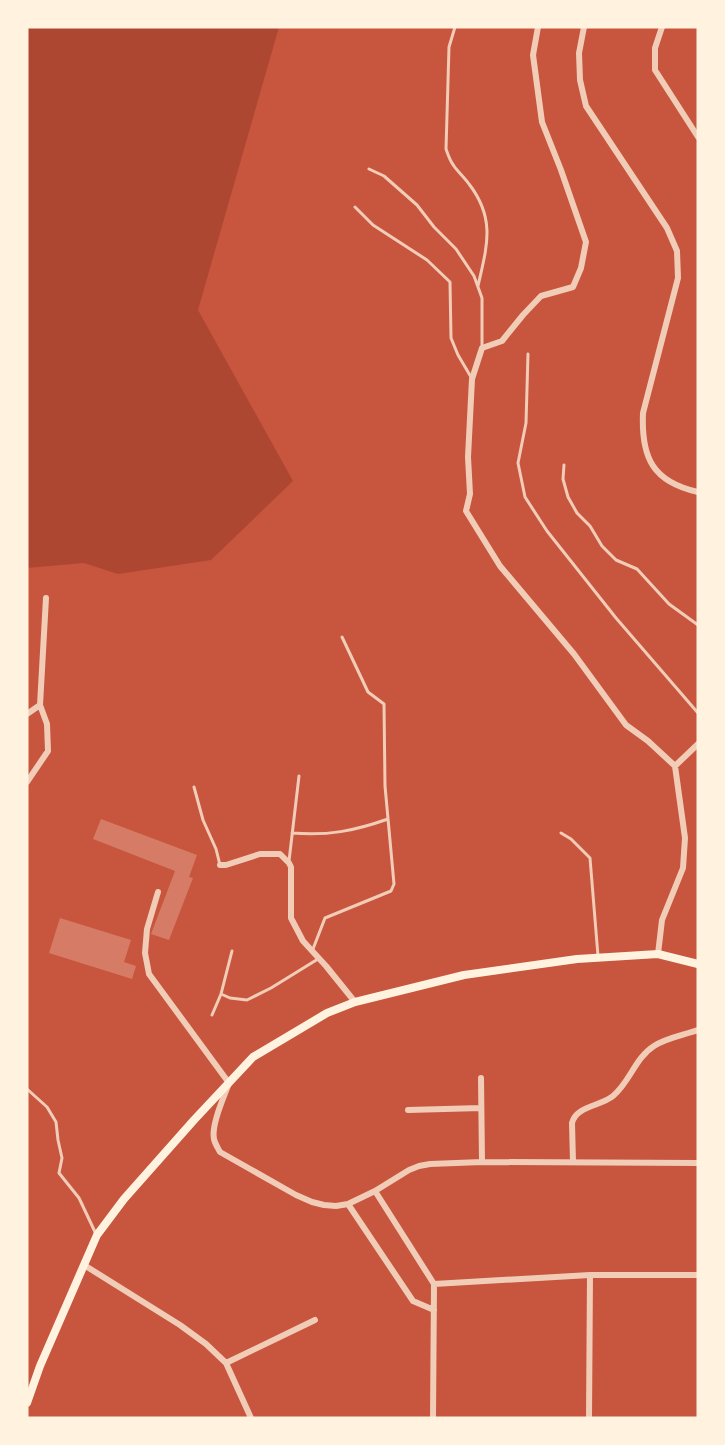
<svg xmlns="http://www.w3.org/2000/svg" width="725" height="1445" viewBox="0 0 725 1445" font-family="Commissioner,sans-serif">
  <rect width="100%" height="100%" fill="#c8553d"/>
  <path fill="#ae4732" d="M27,27H279L198,310L293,481L211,560L118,574L84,563L27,568Z"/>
  <path fill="#d67c66" d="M101,819L197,855L189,877L193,878L169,940L151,934L175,871L93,839Z
    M60,918L131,940L124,962L136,966L132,979L49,953Z"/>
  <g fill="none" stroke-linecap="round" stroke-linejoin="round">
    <path stroke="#f1ccb7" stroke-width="3" d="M455,27L449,47L446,149C448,155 450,161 454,166C458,172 464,177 469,184C496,219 487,246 478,286
      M369,169L384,176L417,205L434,227L456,249L474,276L482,298V346
      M355,207L373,225L427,260L450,282L451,338L458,355L471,377
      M528,354L526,423L518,463L525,497L547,531L616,618L698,713
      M564,465L563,479L568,497L577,513L590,526L602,546L616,560L637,569L669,604L698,625
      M194,787L203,820L216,849L220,865
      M292,833C328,836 354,831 388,819
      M561,833L571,839L590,858L598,956
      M289,861L299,776
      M313,949L325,918L391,891L394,884L385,786L384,704L368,692L342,637
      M221,994L230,998L247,1000L271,988L318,959
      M212,1015L221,994L232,951
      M27,1089L47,1107L56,1122L58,1140L62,1158L59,1173L79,1198L96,1234"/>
    <path stroke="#f1ccb7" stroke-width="6" d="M538,27L533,55L542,122L561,170L586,242L581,268L573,287L541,296L523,315L502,341L482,348L472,379L468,457L470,494L466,511L500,566L574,654L626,725L648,741L675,766L685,838L683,868L662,920L658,954
      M584,27L579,53L580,80L586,106L667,228L677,251L678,278L643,413C641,458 653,482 698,492
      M662,27L655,48V70L698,137
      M27,714L40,705
      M675,766L698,744
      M27,782L48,751L47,724L40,705L46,598
      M220,865H226L260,854H280L289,863L291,867V918L303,941L326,966L355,1002
      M158,892L147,929L145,953L149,974L229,1083C224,1097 211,1125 214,1139C215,1144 218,1148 220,1152L296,1195L312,1202L324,1205L336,1206L348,1204L375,1191L409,1170L419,1166L430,1164L482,1162L698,1163
      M481,1078L482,1162
      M408,1110L481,1108
      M573,1162L572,1123C576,1106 601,1106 613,1096C630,1082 635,1058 654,1046C666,1038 684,1035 698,1030
      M375,1191L434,1284L590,1275H698
      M348,1204L413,1301L434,1310
      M84,1265L180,1325L206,1344L226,1363L251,1418
      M226,1363L315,1320
      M433,1418L434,1284
      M589,1418L590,1275"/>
    <path stroke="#fff3e0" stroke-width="8" d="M27,1403L40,1366L97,1235L124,1199L194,1120L253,1057L327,1013L355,1002L464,975L577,959L658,954L698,964"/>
  </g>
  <rect width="725" height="1445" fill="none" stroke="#fff3e0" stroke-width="57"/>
</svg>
